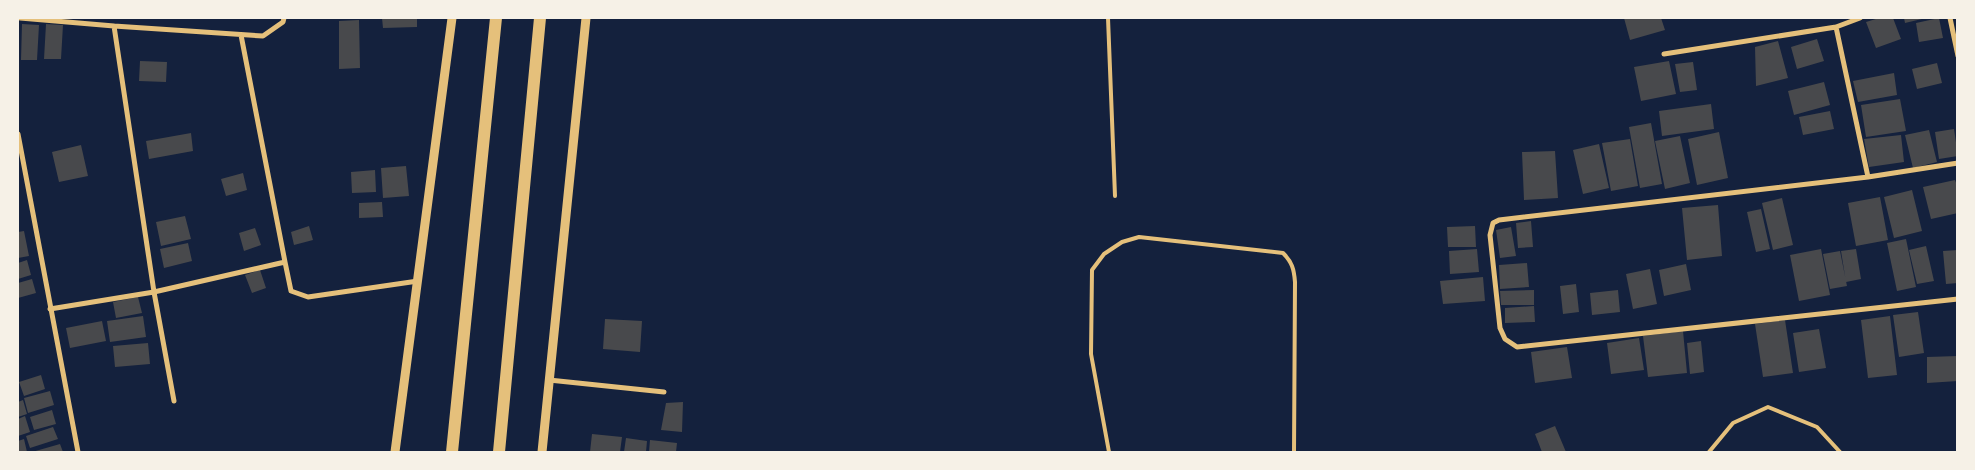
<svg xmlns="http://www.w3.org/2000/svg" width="1975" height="470" viewBox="0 0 1975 470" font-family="Cabin,sans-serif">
  <rect width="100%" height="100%" fill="#14213d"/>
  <path fill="#48494c" d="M382,18H417V27L383,28Z
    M1624,18H1661L1665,30L1630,40Z
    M1879,18H1893L1901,39L1876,48L1866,22Z
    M1904,18H1926L1905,23Z
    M1939,18L1943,38L1919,42L1916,23Z
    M359,20L360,68L339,69V21Z
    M22,24L39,25L37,60H21Z
    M46,24L63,25L61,59H44Z
    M1817,39L1824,61L1797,69L1791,47Z
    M1778,41L1788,78L1756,86L1755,47Z
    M140,61L167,62L166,82L139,81Z
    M1669,61L1676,94L1641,101L1634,67Z
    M1693,62L1697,90L1680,92L1675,64Z
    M1937,63L1942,83L1917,89L1912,69Z
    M1894,73L1897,95L1858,102L1853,81Z
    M1824,82L1830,105L1794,115L1788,91Z
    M1900,99L1906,131L1866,137L1861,105Z
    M1711,104L1714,129L1662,136L1659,111Z
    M1830,111L1834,129L1803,135L1799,117Z
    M1651,123L1662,184L1640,188L1629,127Z
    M1954,129L1958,156L1939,159L1935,132Z
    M1929,130L1937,162L1913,168L1905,135Z
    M1719,132L1728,178L1697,185L1688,139Z
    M191,133L193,151L149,159L146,141Z
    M1901,135L1904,162L1869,167L1864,139Z
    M1680,136L1690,183L1665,189L1655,141Z
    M1630,139L1638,186L1611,191L1602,143Z
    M1599,144L1609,188L1583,194L1573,150Z
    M81,145L88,176L59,182L52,152Z
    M1555,151L1558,198L1524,200L1522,152Z
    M406,166L409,196L383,198L381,168Z
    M375,170L376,192L352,193L351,172Z
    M243,173L247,190L226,196L221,179Z
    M1955,180L1958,188V213L1931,219L1923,187Z
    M1912,190L1922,231L1894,238L1884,197Z
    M1880,197L1888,240L1856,246L1848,203Z
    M1782,198L1793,245L1773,250L1762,203Z
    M382,202L383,217L359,218V203Z
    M1718,205L1722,256L1687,260L1682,208Z
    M1761,209L1770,249L1756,252L1747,212Z
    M185,216L191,239L161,246L156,222Z
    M1531,221L1533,247L1518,248L1516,223Z
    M309,226L313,240L294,245L291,232Z
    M1475,226L1476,247H1448L1447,227Z
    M1511,227L1516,256L1500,258L1496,230Z
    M255,228L261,245L244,251L239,233Z
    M24,231L29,256L18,258V232Z
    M1906,239L1916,287L1897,291L1887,243Z
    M188,243L192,261L164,268L160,249Z
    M1926,246L1934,281L1917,284L1909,250Z
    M1477,249L1479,272L1450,274L1449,251Z
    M1821,249L1830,295L1799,301L1790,255Z
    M1856,249L1861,279L1846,282L1841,251Z
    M1958,250V283L1946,284L1943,251Z
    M1840,251L1847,286L1830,289L1823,254Z
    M27,260L31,275L18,279V263Z
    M1527,263L1529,287L1500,289L1499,265Z
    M1686,264L1691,290L1664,296L1659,270Z
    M1650,269L1657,304L1633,309L1626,274Z
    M260,270L266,288L252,293L245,275Z
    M1483,277L1485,301L1443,304L1440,281Z
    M32,279L36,293L18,298V283Z
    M1576,284L1579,312L1563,314L1560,286Z
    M1534,290V305H1501L1500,291Z
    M1618,290L1620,312L1592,315L1590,293Z
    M138,297L142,313L116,318L113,302Z
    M1534,306L1535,322L1505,323V308Z
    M1918,312L1924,353L1899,357L1893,315Z
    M143,316L146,337L110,342L107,321Z
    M1890,316L1897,375L1868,378L1861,320Z
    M605,319L642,321L640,352L603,349Z
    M1785,320L1793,373L1763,377L1755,324Z
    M102,321L106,341L70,348L66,328Z
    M1819,329L1826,368L1799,372L1793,333Z
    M1683,331L1687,373L1648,377L1643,336Z
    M1639,338L1644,370L1611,374L1607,343Z
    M1701,341L1704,372L1690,374L1687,343Z
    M148,343L150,364L115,367L113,346Z
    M1567,347L1572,378L1535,383L1531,352Z
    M1958,356V381L1927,383V357Z
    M41,375L45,389L24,396L19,382Z
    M50,391L54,405L28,413L24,398Z
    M23,400L27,414L18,417V402Z
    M683,402L682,432L661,430L666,403Z
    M52,410L56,424L34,430L30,417Z
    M25,416L30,432L18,436V419Z
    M1555,426L1566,452H1542L1535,434Z
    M53,427L58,439L30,448L26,436Z
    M592,434L622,437L620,452H590Z
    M626,438L647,441L646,452H624Z
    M24,439L27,452H18V441Z
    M650,440L677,443L676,452H649Z
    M60,444L63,452H32Z"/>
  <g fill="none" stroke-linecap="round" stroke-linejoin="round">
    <path stroke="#e5c07b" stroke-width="4" d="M1108,18L1115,196
      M1109,452L1091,354L1092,270L1104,254L1122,242L1139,237L1283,253C1292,262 1294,269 1295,282L1294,452
      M1709,452L1733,423L1768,407L1817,427L1840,452"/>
    <path stroke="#e5c07b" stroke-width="5" d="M20,18L114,26L154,292L174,401
      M1950,18L1958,56
      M114,26L263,36L283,22L284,18
      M1836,27L1868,177
      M241,35L285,262
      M1664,54L1836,27L1860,18
      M18,134L78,452
      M1958,163L1868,177L1499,220L1493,223L1490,235L1500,328L1505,339L1517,347L1958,299
      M50,309L154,292L285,262L291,291L308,297L418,281
      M549,380L664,392"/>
    <path stroke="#e5c07b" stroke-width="9" d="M395,452L452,18
      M542,452L586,18"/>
    <path stroke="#e5c07b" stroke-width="12" d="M452,452L496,18
      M499,452L540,18"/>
  </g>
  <rect width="1975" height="470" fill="none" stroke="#f6f1e7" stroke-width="38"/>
</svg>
